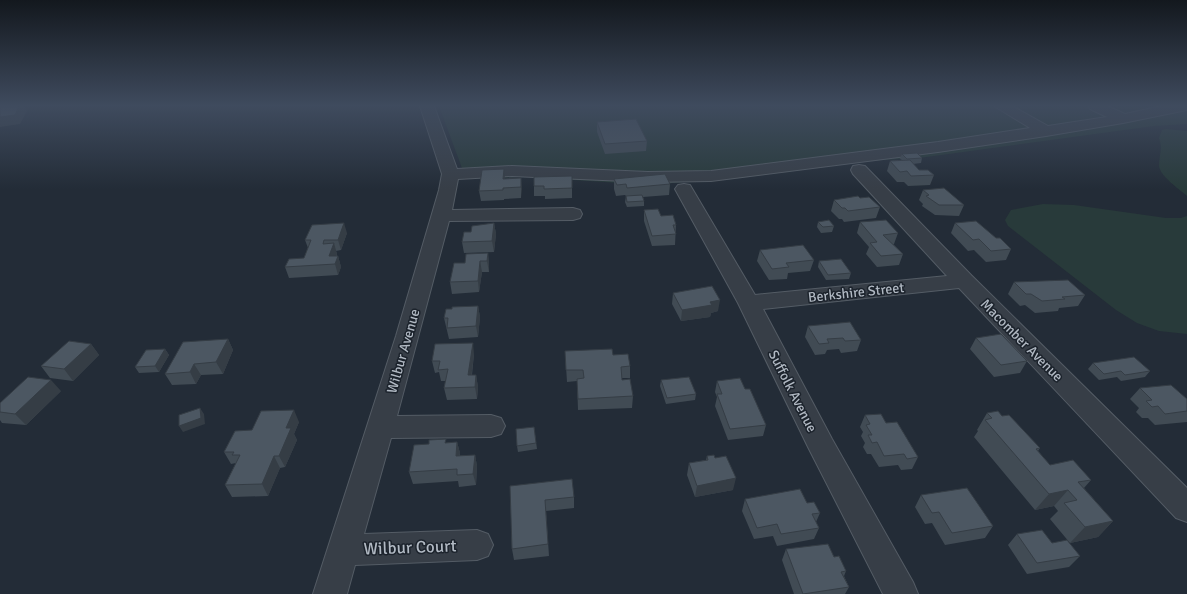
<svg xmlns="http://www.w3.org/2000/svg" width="1187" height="594" viewBox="0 0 1187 594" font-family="Signika,sans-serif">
  <rect width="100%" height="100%" fill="#232c37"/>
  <path fill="#283a3a" d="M439,106H1187V124L1154,126L919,158L867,161L771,174L651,185L527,177L466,179Z
    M1166,129L1187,131V196C1179,189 1160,176 1159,166C1159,155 1163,149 1159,138L1162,130Z
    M1043,204L1074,205L1166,218H1181L1187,216V334L1159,331L1137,323L1116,310L1008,226L1005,220L1011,210Z"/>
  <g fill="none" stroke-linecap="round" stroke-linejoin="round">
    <defs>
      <path id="minor" d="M420,106H434L457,169L512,166L648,172L711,171L938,142L1030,128L994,106H1012L1048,126L1107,117L1090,109L1088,106H1107L1125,114L1162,106H1187V110L1123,123L1046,136L938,152L711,181L648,182L512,176L458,179L452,210L573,208L580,210L582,214L580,218L573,220L449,221L397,416L491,415L501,418L505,426L501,434L491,437L391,438L364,534L477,530L488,534L493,545L488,556L477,560L355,565L347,594H313L396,336L439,190L442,174Z
        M859,165L865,166L972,276L1187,488V522L1176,518L959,288L763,309L832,439L913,582L918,594H883L808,447L738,303L675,189L678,185L684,184L690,185L755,295L947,276L853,174L851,170L853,166Z"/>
    </defs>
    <use href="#minor" stroke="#545c65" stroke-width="2"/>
    <use href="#minor" fill="#373e47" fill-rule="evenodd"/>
  </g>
  <path fill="#414b54" d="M597,122L647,141L646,151L605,154L597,132Z
    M902,154L922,158L921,163L913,164L919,170L934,175L930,185L908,186L904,182H897L887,171L890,161L902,160L900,159Z
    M572,176V198L545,199V196H534V186Z
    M521,178V198L504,199V200L481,201L479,191L505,179Z
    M614,179L670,184L669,195L643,197L644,201V206L627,207L625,202L626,196L625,195L616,196L614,189Z
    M923,190L964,205L959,216L935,215L922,206L923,204L919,200Z
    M860,198L880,207L876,218L844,222L842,219H839L831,211L834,200Z
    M644,210L661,216L676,225L675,245L652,246L644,221Z
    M818,222L834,226L832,232L821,233L817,227Z
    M860,222L898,233L894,244H893L903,254L899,265L877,267L866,254L869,247L857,233Z
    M494,223L496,234L494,252L464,253L462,242L471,232Z
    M955,223L996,238L1011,249L1006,260L986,262L974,250L968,251L951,233Z
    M347,233L341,250L336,251L337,254V256H338L341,267L338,275L289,278L285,267L304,258L308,248L305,240Z
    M760,250L814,260L810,271L788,273L787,279L769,280L757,261Z
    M488,253L489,265V272H482L479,292L452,294L450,282Z
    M819,261L851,273L849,279L826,280L818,267Z
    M1014,282L1085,295L1078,306L1059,308L1058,311L1035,313L1025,305L1020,306L1008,294Z
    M673,293L718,311L711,313L710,317L681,321L672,304Z
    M478,306L480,317L478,337L449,339L444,318L452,309Z
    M808,326L861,340L857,351L841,353L839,349L827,350L825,354L815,355L805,337Z
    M976,338L1027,361L1020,373L994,377L970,349Z
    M228,339L233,350L223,374L201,375L196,384L172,385L165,374Z
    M91,344L99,355L73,381L50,378L41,366Z
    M165,349L169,355L159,372L139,373L135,367Z
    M565,351L613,355L630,366V378H622V380L633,396L632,408L578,410L577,381L567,382Z
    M474,354L472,375H476L478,387L477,399L447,400L444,388L446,381H441L439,372L435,373L432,361Z
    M1093,363L1150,371L1145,377L1121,381L1117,377L1099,380L1088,369Z
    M661,380L696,394L695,400L666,404L660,386Z
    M717,381L766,425L763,436L728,440L715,406L717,397L715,392Z
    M1140,388L1187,399V422L1155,425L1148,418H1142L1136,412L1139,408L1130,399Z
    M61,391L26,425L2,423L0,420V403Z
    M987,413L1002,416L1040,448L1038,451L1050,465L1091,480L1084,488L1113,521L1098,537L1070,543L1050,519L1058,511L1054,506L1035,510L974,437L978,431L977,430Z
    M865,415L886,423L918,457L912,469L901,470L898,465L879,467L871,454H867L863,447L865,443L861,436L863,432L860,427Z
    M299,422L294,434L297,440L285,467L280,468L268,496L232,497L225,485L236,463L231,464L224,452L252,430Z
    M534,427L537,449L518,452L517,446Z
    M457,442L460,453V456L475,455L477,466L476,485L459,487L458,481L413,484L409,472L446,443Z
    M707,456L733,490L695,497L687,475L689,463L706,460Z
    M510,486L574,497V508L546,511L549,556L514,560L512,549Z
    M921,495L993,526L985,538L945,545L932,523L925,524L915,507Z
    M745,499L807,503L820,513L816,522L819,528L814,539L777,546L773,536L754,539L742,511Z
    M1017,534L1052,543L1080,556L1069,567L1027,574L1008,545Z
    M786,549L834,557L846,571L844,576L849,587L845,594H794L782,560Z"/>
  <path fill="#353d45" d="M19,106H24L27,111L20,124L0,127V117Z
    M504,169L505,179L504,189L503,179Z
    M521,178L522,189L521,198Z
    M344,223L347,233L341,250L338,240Z
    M494,223L496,234L494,252L492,241Z
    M334,243L337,254L334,264L329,256Z
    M488,253L489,265V272L487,261Z
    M338,256L341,267L338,275L335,264Z
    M480,261L482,272L479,292L478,281Z
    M720,300L718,311L711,313L710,317L681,321L682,310L710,302Z
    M478,306L480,317L478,337L476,326Z
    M228,339L233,350L223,374L216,362Z
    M473,343L474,354L470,387L468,375Z
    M91,344L99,355L73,381L64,369Z
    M165,349L169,355L159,372L155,366Z
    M194,364L201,375L196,384L190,372Z
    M476,375L478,387L477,399L475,387Z
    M51,380L61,391L26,425L15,414Z
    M200,408L204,414L205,424L183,432L179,426Z
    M294,410L299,422L294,434L297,440L285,467L279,456L286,428Z
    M457,442L460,453L458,467L456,456Z
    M475,455L477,466L476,485L473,474Z
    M274,456L280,468L268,496L262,484Z
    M736,478L733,490L695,497L697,486Z
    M1068,490L1054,506L1035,510L1049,494Z
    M1113,521L1098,537L1070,543L1085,527Z"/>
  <path fill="#4c5762" stroke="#353d45" d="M0,106H19L15,115L0,117Z
    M636,119L647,141L605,144L597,122Z
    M917,153L922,158L907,159L902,154Z
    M910,160L919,170H928L934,175L911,176L907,171L900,172L890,161Z
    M504,169L503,179L521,178V187L503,188V190L479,191L482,170Z
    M665,174L670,184L627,188L626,184L617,185L614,179Z
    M572,176V188L544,189V186H534V177Z
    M944,188L964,205H939L926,196L929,195L923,190Z
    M642,195L644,201L627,202L626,196Z
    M858,196L860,198L869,197L880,207L848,211L845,208H842L834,200Z
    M658,209L661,216L673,215L676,225H673L676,234L652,236L644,210Z
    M829,220L834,226L823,227L818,222Z
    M886,220L898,233L883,235L903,254L881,256L870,243L877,242L860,222Z
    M976,221L996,238H1000L1011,249L991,251L979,239L973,240L955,223Z
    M344,223L338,240H324L323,244L334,243L329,256H338L335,264L285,267L289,259L304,258L311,240H305L312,225Z
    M494,223L492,241L462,242L464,232H471L472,226Z
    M803,245L814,260L786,263L789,267L772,269L760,250Z
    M488,253L487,261H480L478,281L450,282L454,263H465L466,254Z
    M841,259L851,273L828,275L819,261Z
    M1068,280L1085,295L1062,297L1065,299L1042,301L1031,294H1026L1014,282Z
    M712,286L720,300L710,302L712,305L682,310L673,293Z
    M478,306L476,326L447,328L448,318H444L446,309H452V307Z
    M850,322L861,340L845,341L843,338L827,339L829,343L819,344L808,326Z
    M1001,334L1027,361L1001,365L976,338Z
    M228,339L216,362L194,364L190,372L165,374L183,342Z
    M69,341L91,344L64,369L41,366Z
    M473,343L468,375H476L475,387L444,388L448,369L438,370L440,361H432L435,344Z
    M165,349L155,366L135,367L146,350Z
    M612,349L613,355L628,354L630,366L621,367L622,380L630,379L633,396L578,399L577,379L584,378L583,370H566L565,351Z
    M1134,357L1150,371L1125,375L1121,371L1104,374L1093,363Z
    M28,377L51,380L15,414L0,412V403Z
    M689,377L696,394L667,398L661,380Z
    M740,378L745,389H750L766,425L730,429L717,394H722L717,381Z
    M1171,385L1187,399V411L1165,414L1158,406L1152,407L1146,401L1152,400L1140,388Z
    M200,408L201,418L179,426V415Z
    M294,410L286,428H291L279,456H274L262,484L225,485L240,455H232L234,452H224L235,431L252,430L261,411Z
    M998,411L1002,416L1009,415L1040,448L1036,449L1050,465L1073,460L1091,480L1078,482L1113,521L1085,527L1064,503L1077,500L1068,490L1049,494L985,420L992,418L987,413Z
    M881,414L886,423L897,422L918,457L907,459L904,454L884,456L877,442L872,443L868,435H872L866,425L870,424L865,415Z
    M534,427L536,443L517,446L516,429Z
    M446,439L445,443L457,442L456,456L475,455L473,474L457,475V469L409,472L414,445L429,444V440Z
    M714,455L715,458L726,456L736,478L697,486L689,463L708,460L707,456Z
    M572,479L574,497L545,500L548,544L512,549L510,486Z
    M967,488L993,526L952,533L939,512L932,513L921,495Z
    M800,489L807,503L814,502L820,513L812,514L819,528L781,534L777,524L757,528L745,499Z
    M1042,530L1052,543L1067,540L1080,556L1037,563L1017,534Z
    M828,544L834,557L839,556L846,571L841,572L849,587L803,594L786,549Z"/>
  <linearGradient id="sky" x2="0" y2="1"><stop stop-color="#13181e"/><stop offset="0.56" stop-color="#3f4b5e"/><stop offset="1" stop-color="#3f4b5e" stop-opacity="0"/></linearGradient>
  <rect width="1187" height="189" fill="url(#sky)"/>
  <g text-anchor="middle" stroke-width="3" stroke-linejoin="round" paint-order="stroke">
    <g font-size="14" fill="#b1b9c3" stroke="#1c232c">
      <text transform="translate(856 292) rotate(-6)" y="5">Berkshire Street</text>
      <text transform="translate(1022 340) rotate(45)" y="5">Macomber Avenue</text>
      <text transform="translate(403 351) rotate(-74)" y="5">Wilbur Avenue</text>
      <text transform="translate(793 391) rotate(63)" y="5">Suffolk Avenue</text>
    </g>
    <g font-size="17" fill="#b1b9c3" stroke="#1c232c">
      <text transform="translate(410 547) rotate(-2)" y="6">Wilbur Court</text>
    </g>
  </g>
</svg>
